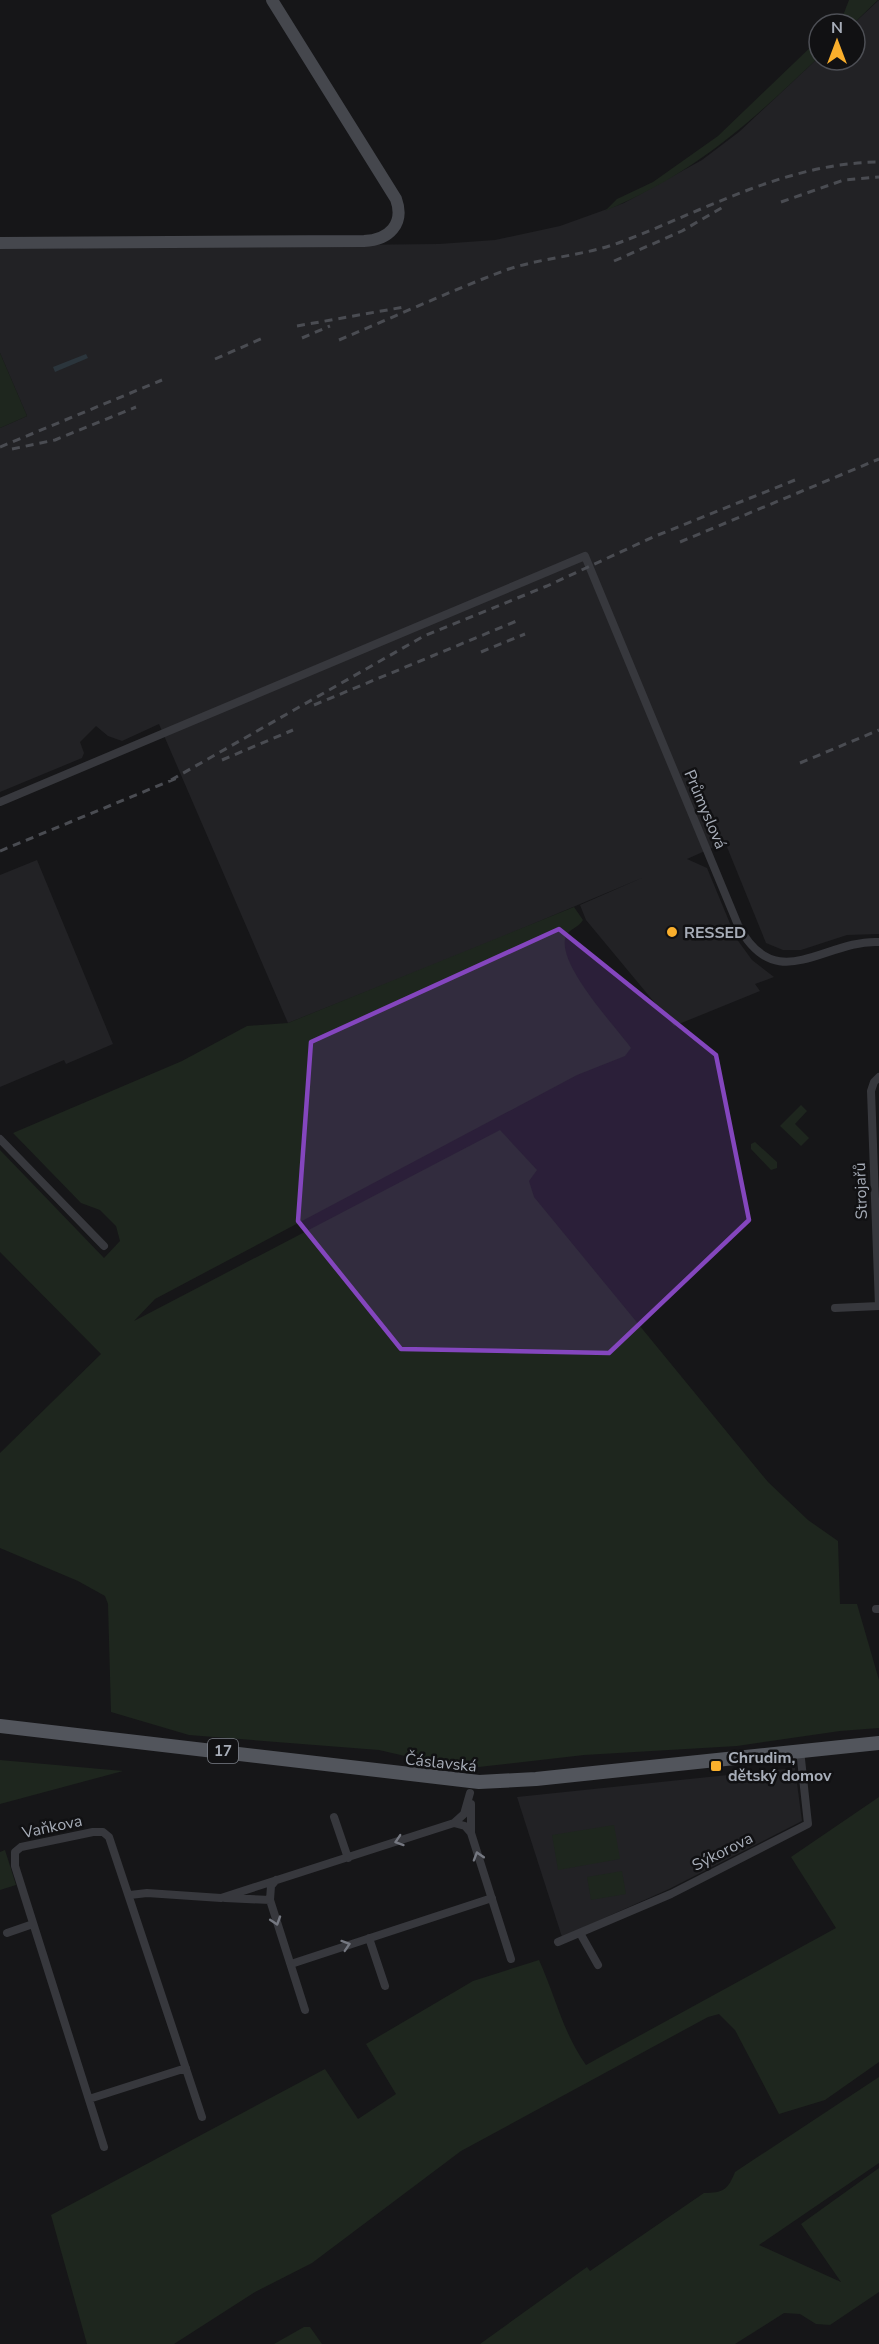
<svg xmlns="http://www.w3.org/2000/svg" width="879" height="2344" viewBox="0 0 879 2344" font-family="'Nunito Sans',sans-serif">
  <rect width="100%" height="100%" fill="#161618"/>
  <path fill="#222225" d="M879,0V934L847,935L801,950H783L766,943L725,842L687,859L707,868L736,938L752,960L774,977L755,984L760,991L674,1026L586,920L580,905L644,877L476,948L288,1023L159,724L122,741L108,736L96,726L80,742L84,753L82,758L0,792V428L27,416L0,353V249L439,244L495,240L560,226L624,203L702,160L739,132L819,57V60H855L853,24Z
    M37,860L113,1044L66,1064L64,1060L0,1087V875Z
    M795,1768L802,1821L669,1889L562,1937L517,1797Z"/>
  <path fill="#1e261e" d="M849,0H878L853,24H834L844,13Z
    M819,39V57C747,125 698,171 605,211L617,199L653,182L718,136Z
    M0,353L27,416L0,428Z
    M574,907L583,920C578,928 569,929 566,936C555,962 615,1026 631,1048L625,1056L577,1075L155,1299L134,1321L500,1130L537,1170L529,1181L534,1197L768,1482L808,1520L838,1541L840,1604H857L879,1680V1728L840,1731L737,1746L584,1755L461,1769L379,1750L189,1735L111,1712L108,1604L105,1596L78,1581L0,1548V1453L101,1354L0,1252V1150L104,1258L120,1241L116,1226L100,1210L81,1203L13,1133L182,1061L247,1026L288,1023Z
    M801,1105L807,1111L795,1124L809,1138L801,1146L780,1126Z
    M755,1142L777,1162V1168L771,1170L751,1149V1144Z
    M0,1760L123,1771L0,1804Z
    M879,1797V2062L825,2100L779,2114L735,2030L719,2014L708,2017L461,2151L312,2263L255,2292L174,2344H87L51,2215L325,2069L358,2119L396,2094L366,2044L473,1981L539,1960C555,1995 563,2033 586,2065L836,1928L791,1857Z
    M614,1825L620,1859L558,1870L552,1835Z
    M5,1850L16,1885L0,1890V1852Z
    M622,1871L626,1894L591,1900L587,1877Z
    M879,2077V2163L759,2245L841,2282L801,2224L879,2168V2292L830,2325L816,2324L800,2314L784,2313L735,2344H480L587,2267L590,2271L704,2193C723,2193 728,2190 735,2172Z
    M304,2327H310L322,2344H274Z"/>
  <path fill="#2b353c" d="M86,354L88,358L55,372L53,367Z"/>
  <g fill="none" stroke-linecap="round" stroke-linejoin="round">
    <path stroke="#37383d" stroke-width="8" d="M0,802L585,556L738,925C776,998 825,939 879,942
      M0,1139L104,1246
      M879,1306L871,1091L874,1082L879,1077
      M835,1308L879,1306
      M876,1609H879
      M471,1804V1832
      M334,1817L348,1858
      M454,1823L465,1826L471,1833L511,1959
      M276,1880L271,1886L270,1900L305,2010
      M130,1895L147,1893L221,1898L454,1823L464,1814L470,1793
      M225,1898L270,1900
      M7,1933L33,1924
      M580,1933L598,1965
      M369,1938L385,1986
      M558,1942L671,1894L808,1824L800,1750
      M291,1964L492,1898
      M89,2099L186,2068
      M104,2147L15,1866V1852L21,1847L93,1832H103L109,1837L202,2117"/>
    <path stroke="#45474d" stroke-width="12" d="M0,243L364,241C389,240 405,224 396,199L272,0"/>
    <path stroke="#52555c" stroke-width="14" d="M0,1726L479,1782L536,1779L879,1743"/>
    <path stroke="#4a4c52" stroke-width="3" stroke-dasharray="8 6" stroke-linecap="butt" d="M781,202L844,180L879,177
      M614,261L682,231L723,207
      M297,326L404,307
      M302,338L330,326
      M339,340C394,317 450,291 506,270C544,257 584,256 621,242C706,210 786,163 879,162
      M215,359L263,338
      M0,447L162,380
      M12,449L55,440L136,407
      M680,542L879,459
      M481,652L525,634
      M314,705L519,620
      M222,760L293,730
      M800,763L879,730
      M171,780L424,636L547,586L653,537L795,480
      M0,851L177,778"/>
  </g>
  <defs><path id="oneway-chevron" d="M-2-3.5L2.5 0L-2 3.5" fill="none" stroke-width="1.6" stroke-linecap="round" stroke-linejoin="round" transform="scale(1.5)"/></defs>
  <g stroke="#757881">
    <use href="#oneway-chevron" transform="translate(399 1841) rotate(162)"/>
    <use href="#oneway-chevron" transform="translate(478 1856) rotate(-107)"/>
    <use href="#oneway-chevron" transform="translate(276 1921) rotate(72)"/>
    <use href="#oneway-chevron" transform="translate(346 1945) rotate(-18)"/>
  </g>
  <path fill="#8446be" fill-opacity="0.2" stroke="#8446be" stroke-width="4.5" stroke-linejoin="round" d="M559,929L716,1055L749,1220L609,1353L401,1349L298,1221L311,1042Z"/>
  <g fill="#faaf2c" stroke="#111113" stroke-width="2">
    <circle cx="672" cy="932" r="6"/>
    <rect x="710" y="1760" width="12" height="12" rx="3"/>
  </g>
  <g text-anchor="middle" stroke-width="5" stroke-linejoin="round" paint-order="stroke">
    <rect fill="#111113" stroke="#7a7e86" stroke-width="1.5" x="208" y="1739" width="30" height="24" rx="4.5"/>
    <g font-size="15" font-weight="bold" fill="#a7adb8">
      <text x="223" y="1756">17</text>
    </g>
    <g font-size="16" fill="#a7adb8" stroke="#111113">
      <text transform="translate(706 809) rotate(67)" y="6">Průmyslová</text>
      <text transform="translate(860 1191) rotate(-92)" y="6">Strojařů</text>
      <text transform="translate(441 1762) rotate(6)" y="6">Čáslavská</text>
      <text transform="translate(52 1826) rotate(-12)" y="6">Vaňkova</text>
      <text transform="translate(722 1851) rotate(-27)" y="6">Sýkorova</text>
    </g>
    <g font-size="16" font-weight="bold" fill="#a7adb8" stroke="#111113" text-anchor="start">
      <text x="684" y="938">RESSED</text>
      <text x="728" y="1763">Chrudim,<tspan x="728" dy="18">dětský domov</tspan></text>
    </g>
  </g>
  <g transform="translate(837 42)"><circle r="28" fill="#111113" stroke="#4d4f55" stroke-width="1.5"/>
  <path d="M0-4.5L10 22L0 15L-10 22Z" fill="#faaf2c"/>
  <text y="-9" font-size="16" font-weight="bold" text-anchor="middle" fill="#a7adb8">N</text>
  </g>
</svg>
